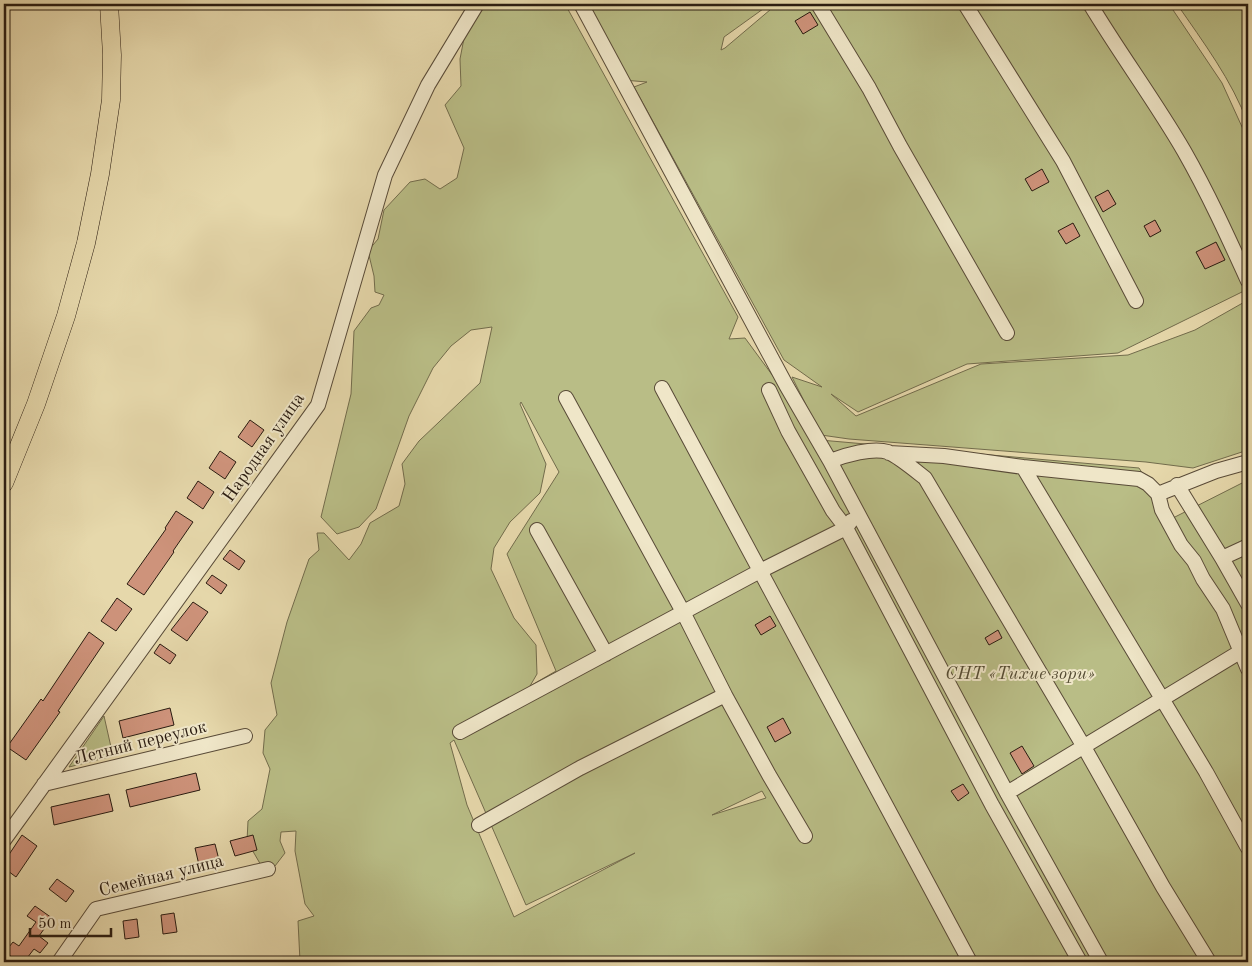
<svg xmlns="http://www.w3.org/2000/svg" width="1252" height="966" viewBox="0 0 1252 966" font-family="'Old Standard TT',serif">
  <rect width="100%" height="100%" fill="#e6d8ab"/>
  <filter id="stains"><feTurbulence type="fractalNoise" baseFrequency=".004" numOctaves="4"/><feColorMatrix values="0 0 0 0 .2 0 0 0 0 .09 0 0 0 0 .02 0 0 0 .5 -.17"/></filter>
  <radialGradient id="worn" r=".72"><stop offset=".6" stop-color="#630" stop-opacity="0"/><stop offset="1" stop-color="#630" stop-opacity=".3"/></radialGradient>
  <path fill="#b9bd86" stroke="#726c4c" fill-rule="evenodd" d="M484,4H565L738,317L729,339L745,338L820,440L1139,468L1171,519L1248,480V962H297L300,961L298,921L314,916L305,904L295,851L296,831L281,832L280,841L285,853L275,866L262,867L247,841L248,821L262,809L270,769L263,753L265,730L277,715L271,683L287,622L309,559L319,550L317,533H324L349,560L361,544L370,523L399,506L405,484L402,464L419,441L480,383L492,327L471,330L451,346L433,368L409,416L376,509L359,527L337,534L321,517L351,394L354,331L371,308L379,305L384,295L375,292L374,276L368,251L378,239L384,210L410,182L425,179L440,189L457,178L464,148L445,105L461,86L460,59L465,33ZM521,402L559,472L507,554L556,671L530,686L537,674L536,645L514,618L491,569L494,548L510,522L540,493L546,464L520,404ZM454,740L526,905L635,853L514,917L467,805L450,743ZM762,791L766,798L712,815Z
    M585,4H770L724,37L721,50L725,48L777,4H1169L1222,83L1248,140V289L1118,353L967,364L858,412L831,394L856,416L981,364L1128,355L1195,330L1248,300V450L1193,468L1146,462L849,439L821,435L792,377L822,387L784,360L634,87L647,82L623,80Z
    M1177,4H1248V124C1232,80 1203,42 1177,4Z
    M104,716L113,756L69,767Z"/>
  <path fill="#ce937b" stroke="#2a1c11" d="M810,12L818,25L803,34L795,21Z
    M1042,169L1049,182L1032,191L1025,179Z
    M1108,190L1116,204L1103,212L1095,197Z
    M1155,220L1161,231L1150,237L1144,226Z
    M1073,223L1080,236L1066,244L1058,231Z
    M1216,242L1225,260L1205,269L1196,252Z
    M250,420L264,430L252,447L238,437Z
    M220,451L236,462L225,479L209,468Z
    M198,481L214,492L203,509L187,498Z
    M176,511L193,522L173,551L174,552L144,595L127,584L166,529L165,528Z
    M230,550L245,561L239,570L223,559Z
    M212,575L227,585L221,594L206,583Z
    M117,598L132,609L116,631L101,621Z
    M193,602L208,612L187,641L171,630Z
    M770,616L776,626L761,635L755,625Z
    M998,630L1002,638L989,645L985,638Z
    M89,632L104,643L58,711L60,712L26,760L7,747L41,699L43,701Z
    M160,644L176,655L170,664L154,653Z
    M170,708L174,725L123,738L119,721Z
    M783,718L791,733L775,742L767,727Z
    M1022,746L1034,766L1022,774L1010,753Z
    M196,773L200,790L130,807L126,790Z
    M963,784L969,793L958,801L951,791Z
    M109,794L113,811L54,825L51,807Z
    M22,835L37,846L16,877L4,868V862Z
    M253,835L257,850L235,856L230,841Z
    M215,844L219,860L199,865L195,848Z
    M57,879L74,891L66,902L49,889Z
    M35,906L52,918L39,936L48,943L40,953L34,949L24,962H19L5,952L13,942L19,946L36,922L27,916Z
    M174,913L177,932L163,934L161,915Z
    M137,919L139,937L125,939L123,921Z"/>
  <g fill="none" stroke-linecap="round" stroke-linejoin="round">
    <defs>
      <path id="minor" d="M581,4L786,385L830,461L1007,793L1101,962
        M818,4L869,88L900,146L1007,333
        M965,4L1063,161L1136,301
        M1090,4C1120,54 1155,101 1184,151C1208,193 1228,237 1248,281
        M662,388L970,962
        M769,390L788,431L833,511L846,528L992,805L1080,962
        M566,398L683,612L725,695L769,775L805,836
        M889,453L944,456L1023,467L1139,479L1148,484L1158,494
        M830,461C845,455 873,447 888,452C898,456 916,471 925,478L1084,747L1163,887L1209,962
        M1248,462L1216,471L1158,494L1162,510L1181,545L1194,561L1203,579L1223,609L1248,669
        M1023,467L1206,772L1248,848
        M1177,485L1222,558L1248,604
        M537,530L606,654
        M1222,558L1248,546
        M460,732L760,571L846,528L851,521
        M44,784L245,736
        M1007,793L1248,647
        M479,825L580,768L725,695
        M4,840L318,405L385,175L428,85L477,4
        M59,962L96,909L268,869"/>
      <path id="major" d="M4,483L36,404L66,316L86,243L100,174L111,100L112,55L109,4"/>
    </defs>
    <use href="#minor" stroke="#594b38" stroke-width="16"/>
    <use href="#major" stroke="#2a1c11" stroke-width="19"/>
    <use href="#minor" stroke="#efe6c8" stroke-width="14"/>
    <use href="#major" stroke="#e6d8ab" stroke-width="18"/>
  </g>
  <g text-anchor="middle" stroke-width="4" stroke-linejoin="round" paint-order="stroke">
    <g font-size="18" fill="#2a1c11" stroke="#efe6c8">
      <text transform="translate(263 447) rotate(-55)" y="6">Народная улица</text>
      <text transform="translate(140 742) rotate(-14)" y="6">Летний переулок</text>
      <text transform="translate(161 875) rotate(-14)" y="6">Семейная улица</text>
    </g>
    <g font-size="18" font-style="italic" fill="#554c34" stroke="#efe6c8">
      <text x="1020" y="679">СНТ «Тихие зори»</text>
    </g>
  </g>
  <rect width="1252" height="966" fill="none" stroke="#e6d8ab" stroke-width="20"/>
  <rect x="5" y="5" width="1242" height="956" fill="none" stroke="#2a1c11" stroke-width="2.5"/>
  <rect x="10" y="10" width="1232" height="946" fill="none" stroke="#2a1c11"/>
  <path d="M30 928v8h81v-8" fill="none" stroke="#2a1c11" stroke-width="2.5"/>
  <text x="38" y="928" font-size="15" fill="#2a1c11" stroke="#efe6c8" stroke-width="4" paint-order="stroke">50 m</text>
  <rect width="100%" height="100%" filter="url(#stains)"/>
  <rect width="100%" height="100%" fill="url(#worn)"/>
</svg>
